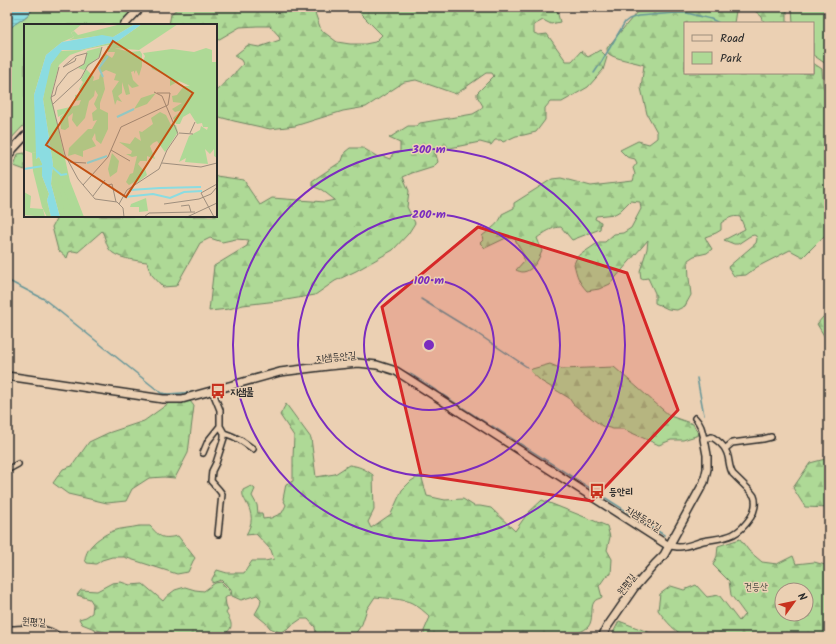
<svg xmlns="http://www.w3.org/2000/svg" width="836" height="644" viewBox="0 0 836 644" font-family="Kalam,'Poor Story',sans-serif">
  <defs>
    <pattern id="forest-firs" width="22" height="20" patternUnits="userSpaceOnUse"><rect width="22" height="20" fill="#aed996"/><path d="M5 1l3.5 6h-7zM16 11l3.5 6h-7z" fill="#96ba81"/></pattern>
    <pattern id="water-rules" width="6" height="5" patternUnits="userSpaceOnUse"><rect width="6" height="5" fill="#8bdce1"/><path d="M0 2.5h6" fill="none" stroke="#78bdc1"/></pattern>
  </defs>
  <rect width="100%" height="100%" fill="#ebd0b3"/>
  <filter id="ink" filterUnits="userSpaceOnUse"><feTurbulence type="fractalNoise" baseFrequency=".025" numOctaves="2"/><feDisplacementMap in="SourceGraphic" scale="8" xChannelSelector="R" yChannelSelector="G"/><feConvolveMatrix kernelMatrix="1 2 1 2 8 2 1 2 1" color-interpolation-filters="sRGB"/></filter>
  <g filter="url(#ink)">
    <path fill="#aed996" stroke="#6c8260" d="M36,7H135L119,25H25V124L7,143V31C11,28 14,24 18,22C24,18 30,15 33,8Z
      M792,7H829V84L826,64L813,55V23H793Z"/>
    <path fill="url(#forest-firs)" stroke="#6c8260" fill-rule="evenodd" d="M179,7H313L321,30L337,42L350,44H365L375,42L382,35L354,7H412L414,10L425,7H556L560,22L551,24L543,20L534,25V33L539,35L547,34L566,61H572L581,51L588,57L600,50L607,57L603,70L588,87L562,102H550L545,108V120L536,132L524,135L516,136L503,142L501,140H495L491,145L480,142L435,151L438,162L434,166L412,173L403,177L409,191L407,207L415,223L408,234L393,250L356,271L335,281L315,295L286,300L243,305L229,309L209,311L214,266L247,246L249,240L236,239L222,242L210,238L200,243L176,286L163,287L151,274L147,262C138,261 114,258 109,249C106,244 105,237 102,231L78,252L73,251L69,252L67,258L58,250L52,227L58,216H216V176L244,180L249,189L260,205L272,198L325,202L335,200L322,190L312,186V181L342,161L345,152L350,148H363L378,157L382,156L390,159L393,153L400,152V143L389,138L408,126H416L420,123L473,114L480,110L483,106L477,96V93L494,76L492,73H486L456,94L416,80L404,82L366,107L343,111L295,126L270,129L234,121L216,116V91L231,77L243,64L241,60L234,56L248,45L259,47L280,40L279,36L270,26H257L240,27L216,41V25H169L171,14Z
      M670,7H705L707,9L712,8L714,7H728L736,11L734,23H685V73H813V63L822,69L823,86L829,99V234L820,240L803,257L790,250L757,267L746,275L734,276L728,267L756,243L757,239L756,236L754,235L750,236L738,244H734L724,240L745,229L740,217C732,215 727,219 721,223V230L716,233L705,237L707,241L712,249L707,253L694,256L688,260L689,278L691,295L685,306L677,310L668,309L655,303V293L648,278L641,279L640,271L647,249L648,240L610,284L599,289L587,291C578,281 577,276 574,264L577,257L599,242H605L614,234L623,233L631,228L641,209L640,202L630,201L620,211L615,214L596,216L595,219L601,222L600,229L572,240L561,227C552,227 544,233 537,238L542,251C539,259 533,271 523,272C521,272 518,271 516,270L524,261C523,250 519,249 515,239L506,238L485,248L480,243L483,240L482,236C489,230 501,223 502,214L514,208V203L552,179L561,178L591,186L633,181L635,174L633,168L637,163L635,159L627,157L620,150L638,141L649,144L657,138V132L647,114L641,88L644,65C636,62 615,59 609,54C607,52 607,50 607,48L637,12L652,11Z
      M755,7H787V23H764L762,17L753,9Z
      M25,153V170L14,166L18,154Z
      M829,310V351L826,339L817,324Z
      M550,364L562,369L614,367L670,416L693,424L699,435L683,440H671L659,445L623,429H613L602,426L573,404L569,398L541,381L530,371L532,369Z
      M190,401L194,406L188,453L175,478L164,477L149,478L132,489L126,501L107,503L68,494L53,483L63,469L72,466L89,442L108,433L144,421L169,403Z
      M286,404L311,438L316,477L335,474L349,465C359,466 365,469 373,475L374,510L368,522L371,528L391,514L402,490L411,481L421,475L427,496L445,500L463,499L474,506H480L491,508L515,531L527,514L542,500L607,526L610,537L607,550L612,559L611,574L606,576L599,586L602,597C600,599 595,599 594,602C590,607 594,620 588,627C584,631 578,632 574,637H424V631L430,617C425,612 418,606 412,603C405,599 384,598 375,597L367,609L362,624L353,637H313L316,633L315,627L308,619H301L281,633L270,628L266,623L255,614L260,605L261,599L257,595L241,600L232,596L231,590L221,580L212,583V579L217,570L227,573H244L252,561H265L274,559L271,550L256,534L246,535C253,522 253,515 246,502C244,498 242,496 243,490L251,486L255,489L252,496L257,505L258,513H262L263,519L271,518L282,513L286,505L283,499L286,484L293,481V458L294,436L280,415Z
      M829,458V508L805,507L793,488L810,463Z
      M139,526H150C161,538 161,539 178,536L195,558L193,561L188,572L177,574L124,557H112L102,560L96,564L87,563L85,560C86,546 101,536 113,531C121,528 131,528 139,526Z
      M740,539L749,551L762,562L777,564L793,556L796,564L814,562L829,566V637H689C677,635 665,620 658,610L660,594L671,586L684,590L696,585L707,597L719,595L739,621L745,614L731,595L729,581L713,565L717,556L718,546ZM782,590H806V614H782Z
      M121,582L130,585L143,584L163,601L167,596L175,590L185,587L195,590L204,591L215,583L221,582L228,589L231,594L225,598L226,605L228,610L226,613C234,626 233,629 220,637H116L108,633L97,630L82,624L79,619L86,617L92,613L93,604L90,599L77,595L81,590L97,591L112,583Z
      M619,621L656,635L659,637H611Z"/>
    <path fill="url(#water-rules)" stroke="#659598" d="M7,7H36L33,8C30,14 24,18 18,22C14,24 11,28 7,31Z"/>
    <g fill="none" stroke-linecap="round" stroke-linejoin="round">
      <path stroke="#659598" stroke-width="1.5" d="M594,73L602,61L625,22L629,19L638,16L676,13H687L711,19L719,23
        M7,280L44,299L161,393L168,394L196,392
        M421,299L478,334L527,367
        M367,360L381,363
        M300,366L356,358L361,359
        M403,371L412,375L486,423
        M697,378L704,415
        M226,383L265,372L273,371
        M492,426L664,535
        M15,637L44,635L46,637"/>
      <defs>
        <path id="street" d="M212,390L220,410V426L224,433V438L216,463L212,471L211,481L219,490L222,494L218,534
          M224,433C238,438 241,440 253,449
          M725,449L732,443L763,439L771,437
          M203,453L208,441L220,426
          M7,470L18,464
          M669,546C672,546 676,547 679,547C687,547 695,543 703,541C726,537 736,539 751,517C754,512 757,503 754,496C751,491 738,479 733,474C728,467 730,458 726,451C723,444 717,440 712,437L704,439C702,430 701,424 695,418"/>
        <path id="secondary" d="M124,25L141,7
          M7,158L13,149L25,136
          M7,376L163,399H182L280,372L328,366L358,363L377,365L396,371L669,546
          M7,630C24,630 44,626 58,637
          M602,637L607,627L634,588L655,564L664,555L704,482L707,469V455L704,439"/>
      </defs>
      <use href="#street" stroke="#2b2b2b" stroke-width="8"/>
      <use href="#secondary" stroke="#2b2b2b" stroke-width="10"/>
      <use href="#street" stroke="#ebd0b3" stroke-width="5"/>
      <use href="#secondary" stroke="#ebd0b3" stroke-width="7"/>
    </g>
  </g>
  <path fill="#d62828" fill-opacity="0.2" stroke="#d62828" stroke-width="3" stroke-linejoin="round" d="M478,227L627,273L678,410L592,501L421,475L382,307Z"/>
  <g fill="none" stroke="#7b2cbf" stroke-width="2">
    <circle cx="429" cy="345" r="65"/>
    <circle cx="429" cy="345" r="131"/>
    <circle cx="429" cy="345" r="196"/>
  </g>
  <defs>
    <symbol id="bus-bare" viewBox="-9 -9 18 18"><path d="M-5-6H5V4H4V6H2V4H-2V6H-4V4H-5ZM-3.5-4V0h7V-4ZM-3.5 1.2v1.5H-2V1.2ZM2 1.2v1.5H3.5V1.2Z" fill="#c8321e" stroke="#ebd0b3" stroke-width="2.5" paint-order="stroke"/></symbol>
  </defs>
  <g fill-rule="evenodd">
    <use href="#bus-bare" x="207" y="380" width="22" height="22"/>
    <use href="#bus-bare" x="586" y="480" width="22" height="22"/>
  </g>
  <g text-anchor="middle" stroke-width="3" stroke-linejoin="round" paint-order="stroke">
    <g font-size="10" fill="#2b2b2b" stroke="#ebd0b3">
      <text transform="translate(336 356) rotate(-5)" y="4">지샘등안길</text>
      <text transform="translate(644 518) rotate(32)" y="4">지샘등안길</text>
      <text transform="translate(626 584) rotate(-53)" y="4">원평길</text>
      <text transform="translate(34 621) rotate(3)" y="4">원평길</text>
    </g>
    <g font-size="10" font-weight="bold" fill="#2b2b2b" stroke="#ebd0b3" text-anchor="start">
      <text x="230" y="395">지샘물</text>
      <text x="609" y="495">등안리</text>
    </g>
    <g font-size="10" fill="#3f453b" stroke="#ebd0b3">
      <text x="756" y="590">건등산</text>
    </g>
  </g>
  <g transform="translate(24 24)">
    <rect width="193" height="193" fill="#ebd0b3"/>
    <path d="M97,0H111L89,13L74,12L45,16L50,13L47,9L50,7L54,11ZM118,0H154L115,26L89,24L84,21L63,25L46,31L35,41L27,72L46,157L60,193H36L27,160L29,140L19,75L25,43L36,27L56,26L94,17ZM12,128V135L15,133L18,139V152L25,170L23,176L27,193H23L18,183L9,147L8,129Z" fill="#aed996"/>
    <path d="M0,0H58L47,9L50,13L38,18L22,31L10,71L13,110L12,128L8,129L0,126ZM83,22L106,28L116,27L118,30V42L115,52L112,46L110,50V47L107,48L109,56L115,62L108,64L104,60L106,70L102,71L98,58V69L94,72L98,78L93,76L91,81L88,67L95,57L90,56L92,50L82,46L77,49L75,43L80,32L82,30L88,34L90,31L91,28H84ZM78,23L77,31L60,46L54,44L60,40L63,27ZM182,24L188,26V38H193V134L190,132V125L186,130L181,125L184,140L161,138L162,134L155,138L165,112L176,106L177,102L183,106L184,103H179L178,99L173,100L166,89L159,93L156,100H152L149,94L158,86L151,88L148,85L158,79L149,78L148,72L153,71L160,62H166L155,57L146,62V53L128,45L126,40L119,38L121,32L119,29L148,25L170,28ZM62,45L70,53L69,57L75,55L76,50L79,52L81,65L76,79V85L84,89V105L77,120L72,116L71,109L68,115L72,122L59,127V133L51,130L44,132L45,124L64,105H68L73,96L69,97L68,89L73,85L70,80L74,71L71,66L70,72L65,77L61,94L53,103L48,96L49,89L44,93L45,103L41,106L37,105L36,93L41,89L34,93L33,86L55,81L57,76L51,77V71L57,70L55,65L59,58L57,56ZM132,69L123,80L110,85L117,74ZM136,88L142,91L147,101H152L154,108L141,128L133,117L129,119L126,122L131,135L123,132V137H116L114,140L119,146L121,145L123,151L113,159L114,156L105,161L102,158L106,150L109,149L113,132L108,133L102,130H107L108,127L95,118L106,120L111,113L117,117L115,107L118,108L129,100L127,94ZM88,129L95,137L93,148L86,153L84,145ZM34,156L36,157L51,193H46L44,187L40,185ZM0,168L7,172L6,184L19,185L21,193L0,191ZM122,174L124,187L115,188V183H106L107,180Z" fill="#aed996"/>
    <path d="M111,0H118L94,17L56,26H38L27,40L19,75L29,140L27,160L36,193H27L23,176L25,170L18,152V140L15,133L12,135V131L10,71L22,31L38,18L78,11L89,13Z" fill="#8bdce1"/>
    <path fill="none" stroke="#8bdce1" stroke-width="2" d="M79,53L75,44L84,32M93,93L110,85M63,139L83,132M28,143L37,151L43,150M0,145L19,142M136,164L177,163M106,166L136,164M100,173L129,170L146,174L160,168L178,167"/>
    <path fill="none" stroke="#9e8e7d" stroke-width="1" d="M35,43L27,74L41,131L54,155L71,175L93,178L99,184L100,193M39,43L51,37L52,34M27,73L31,71L33,63L44,49L60,40L63,29L52,32L39,43M29,80L57,54L64,41L75,34L78,23M155,109L169,110M166,109L171,98M87,126L106,137M46,138L62,139M138,139L177,143L193,139M59,161L84,133L97,103L144,81L146,69H133M84,161L88,160L92,178M69,172L81,156M95,180L103,166L135,145L143,126L154,110L138,72L130,68M140,180L175,175L187,170L193,163M157,182L165,181L167,188M120,193L125,189L171,188M163,193L193,179M190,193L177,169L193,160"/>
    <path fill="#c25012" fill-opacity="0.15" stroke="#c25012" stroke-width="2" d="M89,17L169,69L102,173L22,121Z"/>
    <rect width="193" height="193" fill="none" stroke="#2b2b2b" stroke-width="2"/>
  </g>
  <circle cx="429" cy="345" r="6" fill="#7b2cbf" stroke="#ebd0b3" stroke-width="2"/>
  <g font-size="12" text-anchor="middle" font-weight="bold" fill="#7b2cbf" stroke="#ebd0b3" stroke-width="3" stroke-linejoin="round" paint-order="stroke">
    <text x="429" y="153">300 m</text>
    <text x="429" y="218">200 m</text>
    <text x="429" y="284">100 m</text>
  </g>
  <rect width="836" height="644" fill="none" stroke="#ebd0b3" stroke-width="24"/>
  <rect x="12" y="12" width="812" height="620" fill="none" stroke="#2b2b2b" stroke-width="1.5" filter="url(#ink)"/>
  <rect x="684" y="22" width="130" height="52" fill="#ebd0b3" stroke="#9e8e7d"/>
  <rect x="692" y="35" width="20" height="6" fill="#ebd0b3" stroke="#9e8e7d"/>
  <text x="720" y="42" font-size="12" fill="#2b2b2b">Road</text>
  <rect x="692" y="52" width="20" height="12" fill="#aed996" stroke="#9e8e7d"/>
  <text x="720" y="62" font-size="12" fill="#2b2b2b">Park</text>
  <g transform="translate(794 602) rotate(57)"><circle r="19" fill="#ebd0b3" stroke="#9e8e7d"/>
  <path d="M0-3L7 15L0 10L-7 15Z" fill="#c8321e"/>
  <text y="-6" font-size="11" font-weight="bold" text-anchor="middle" fill="#2b2b2b">N</text>
  </g>
</svg>
